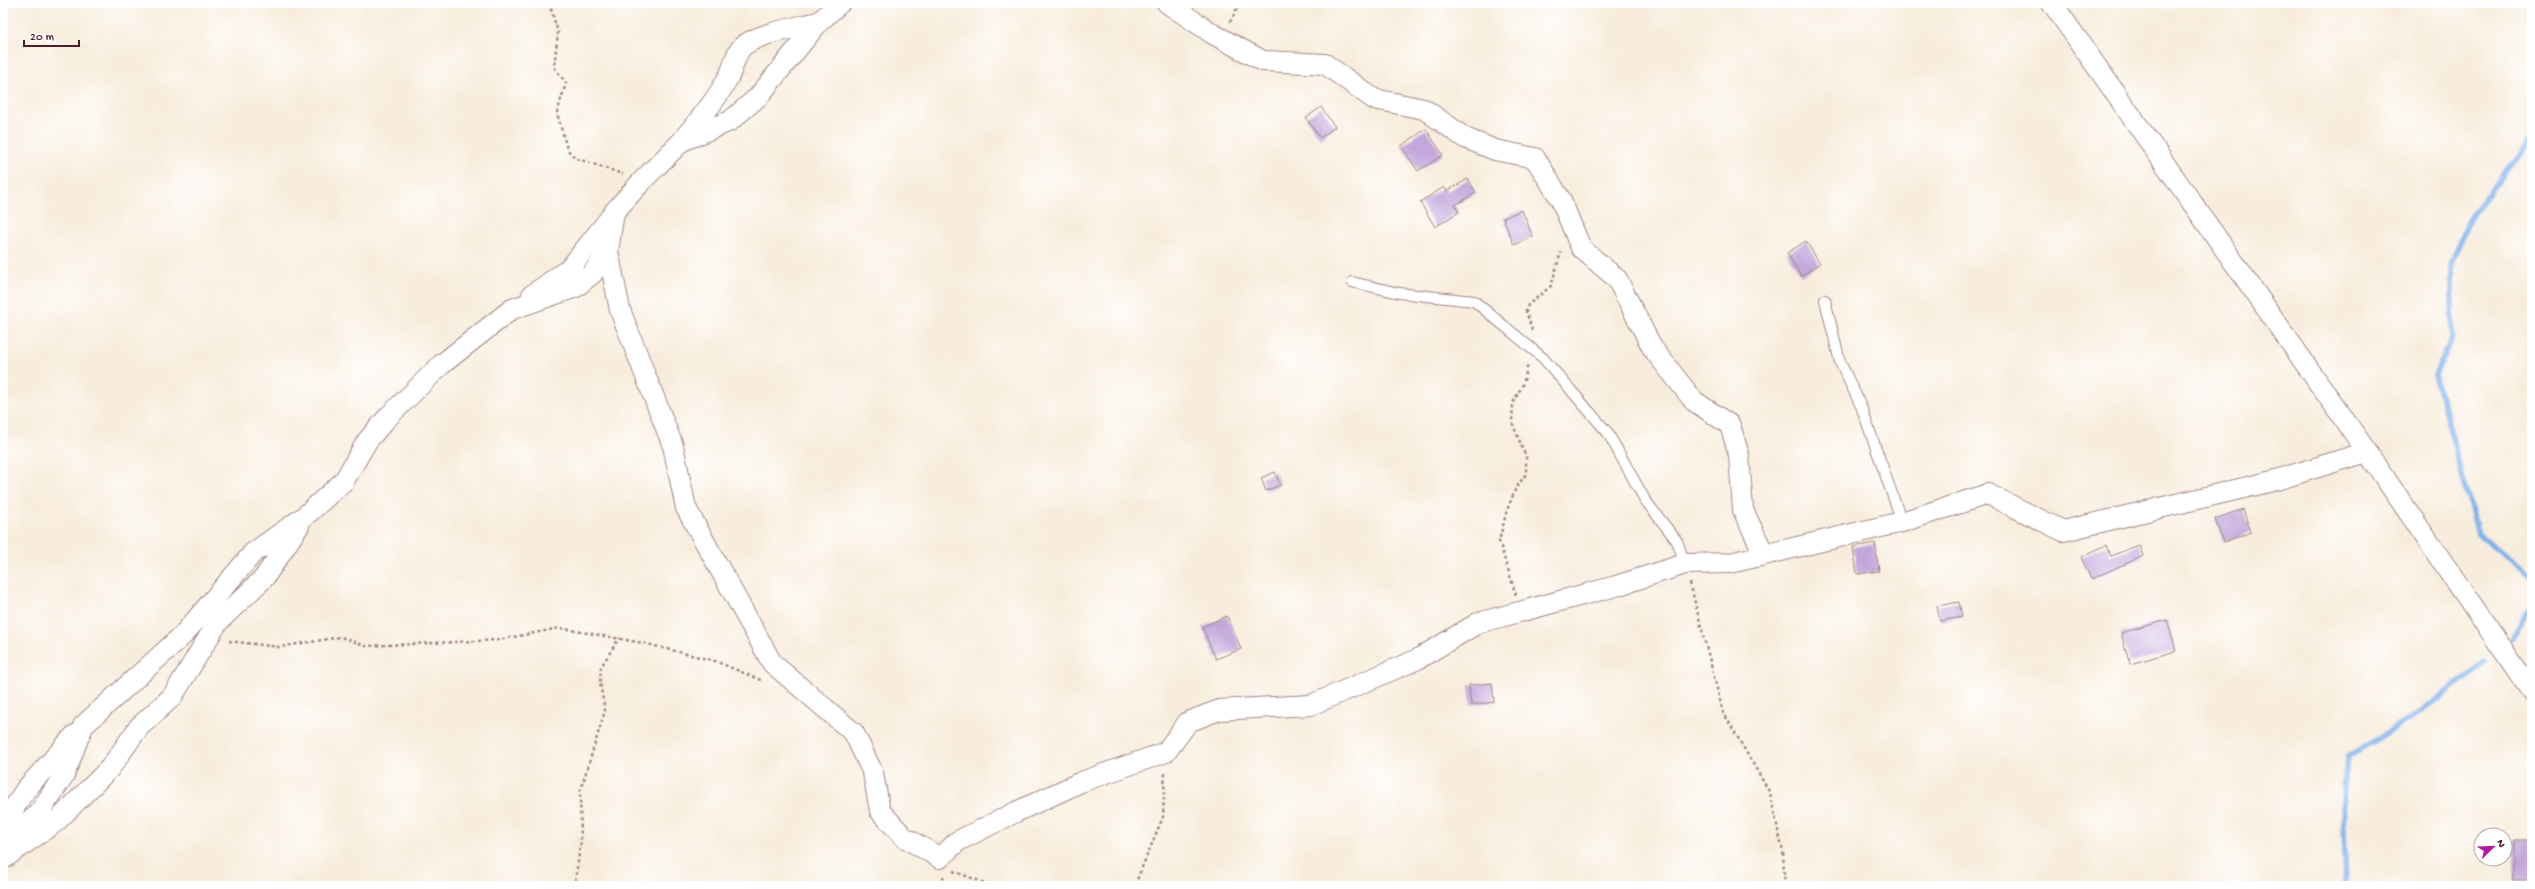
<svg xmlns="http://www.w3.org/2000/svg" width="2535" height="889" viewBox="0 0 2535 889" font-family="'Gochi Hand',sans-serif">
  <rect width="100%" height="100%" fill="#fff"/>
  <filter id="ink" filterUnits="userSpaceOnUse"><feTurbulence type="fractalNoise" baseFrequency=".025" numOctaves="2"/><feDisplacementMap in="SourceGraphic" scale="8" xChannelSelector="R" yChannelSelector="G"/><feConvolveMatrix kernelMatrix="1 2 1 2 8 2 1 2 1" color-interpolation-filters="sRGB"/></filter>
  <filter id="wash" filterUnits="userSpaceOnUse"><feTurbulence type="fractalNoise" baseFrequency=".012" numOctaves="4" result="noise"/><feDisplacementMap in="SourceGraphic" scale="16" xChannelSelector="R" yChannelSelector="G"/><feGaussianBlur stdDeviation="0.9" result="paint"/><feColorMatrix in="noise" values="0 0 0 0 0 0 0 0 0 0 0 0 0 0 0 0 0 1.4 0 .05"/><feComposite in="paint" operator="in"/></filter>
  <g filter="url(#wash)">
    <rect width="100%" height="100%" fill="#f8eddc"/>
    <g fill="none" stroke-linecap="round" stroke-linejoin="round">
      <path stroke="#7fb2ec" stroke-width="5.5" d="M2532,139L2470,217L2452,262V338L2435,375L2478,534L2532,576
        M2512,638L2532,604
        M2346,886L2343,799L2347,757L2415,716L2485,662"/>
    </g>
    <g id="blocks">
      <path fill="#c4a8dc" d="M1321,107L1335,127L1320,138L1306,118Z
        M1426,129L1443,155L1418,171L1401,146Z
        M1468,179L1476,193L1455,205L1459,212L1435,227L1420,202L1444,187L1447,191Z
        M1522,210L1533,237L1514,245L1503,218Z
        M1806,241L1820,264L1801,276L1787,253Z
        M1275,472L1280,485L1266,491L1261,478Z
        M2243,509L2251,532L2223,542L2215,519Z
        M1875,543L1879,571L1857,574L1853,547Z
        M2106,545L2110,556L2139,545L2143,556L2091,579L2081,557Z
        M1959,602L1962,617L1940,621L1937,606Z
        M1227,616L1241,649L1216,659L1202,627Z
        M2167,620L2176,651L2130,664L2121,633Z
        M1492,683L1494,702L1471,705L1469,685Z
        M2513,840H2532V880H2513Z"/>
    </g>
  </g>
  <g filter="url(#ink)">
    <use href="#blocks" fill-opacity="0" stroke="#a18684" stroke-width="1"/>
    <g fill="none" stroke-linecap="round" stroke-linejoin="round">
      <defs>
        <path id="service" d="M1352,282L1399,293L1474,301L1543,358L1608,433L1645,500L1677,541L1685,564
          M1825,300L1840,362L1861,406L1902,522"/>
        <path id="minor" d="M1167,3L1213,34L1263,61L1325,64L1374,99L1424,109L1465,138L1495,150L1535,158L1561,200L1581,248L1617,279L1653,349L1694,401L1730,425L1739,455L1743,510L1764,554
          M2052,3L2367,452L2532,692
          M684,138C701,118 717,99 729,76C734,67 735,53 743,46C759,33 799,27 819,22
          M608,251L620,310L673,446L686,508L772,663L854,733L873,773L880,811L904,837L940,858L958,841L1016,812L1081,782L1166,752L1188,722L1219,710L1311,705L1418,659L1478,623L1616,586L1685,564L1730,563L1902,522L1988,494L2063,531L2273,481L2367,452
          M532,295L570,268L613,214
          M3,825L26,789L75,735
          M3,837L37,816L64,775L83,726L183,635L253,553L305,516L344,481L367,441L388,417L442,364L512,309L576,287L593,273L608,251L614,212L643,180L682,141L730,121L758,97L819,22L840,3
          M3,859L57,821L110,768L139,727L172,697L218,622L264,578L299,526"/>
      </defs>
      <use href="#service" stroke="#a18684" stroke-width="12"/>
      <use href="#minor" stroke="#a18684" stroke-width="22"/>
      <path stroke="#a18684" stroke-width="2.5" stroke-dasharray="3 3" stroke-linecap="butt" d="M549,3L558,32L554,67L566,83L557,113L567,149L575,158L623,174
        M1230,22L1240,3
        M1532,330L1526,311L1528,305L1551,286L1561,252
        M1690,583L1723,712L1770,793L1783,852L1785,886
        M1516,595L1499,541L1507,510L1516,488L1526,474V457L1512,422L1513,403L1523,384L1528,364
        M229,641L279,647L341,637L366,646L498,640L560,628L643,643L715,661L763,681
        M953,871L993,886
        M943,876L945,886
        M575,882L583,886
        M572,886L575,882L581,841L580,792L605,711L600,683L601,667L619,638
        M1128,886L1136,882L1163,817L1165,771"/>
      <use href="#service" stroke="#fff" stroke-width="10"/>
      <use href="#minor" stroke="#fff" stroke-width="20"/>
    </g>
  </g>
  <rect width="2535" height="889" fill="none" stroke="#fff" stroke-width="16"/>
  <g transform="translate(2493 847) rotate(67)"><circle r="19" fill="#ffffff" stroke="#b7a5aa"/>
  <path d="M0-3L7 15L0 10L-7 15Z" fill="#b5179e"/>
  <text y="-6" font-size="11" font-weight="bold" text-anchor="middle" fill="#4a1f2b">N</text>
  </g>
  <path d="M24 40v6h55v-6" fill="none" stroke="#4a1f2b" stroke-width="2"/>
  <text x="30" y="40" font-size="12" fill="#4a1f2b" stroke="#ffffff" stroke-width="3" paint-order="stroke">20 m</text>
</svg>
